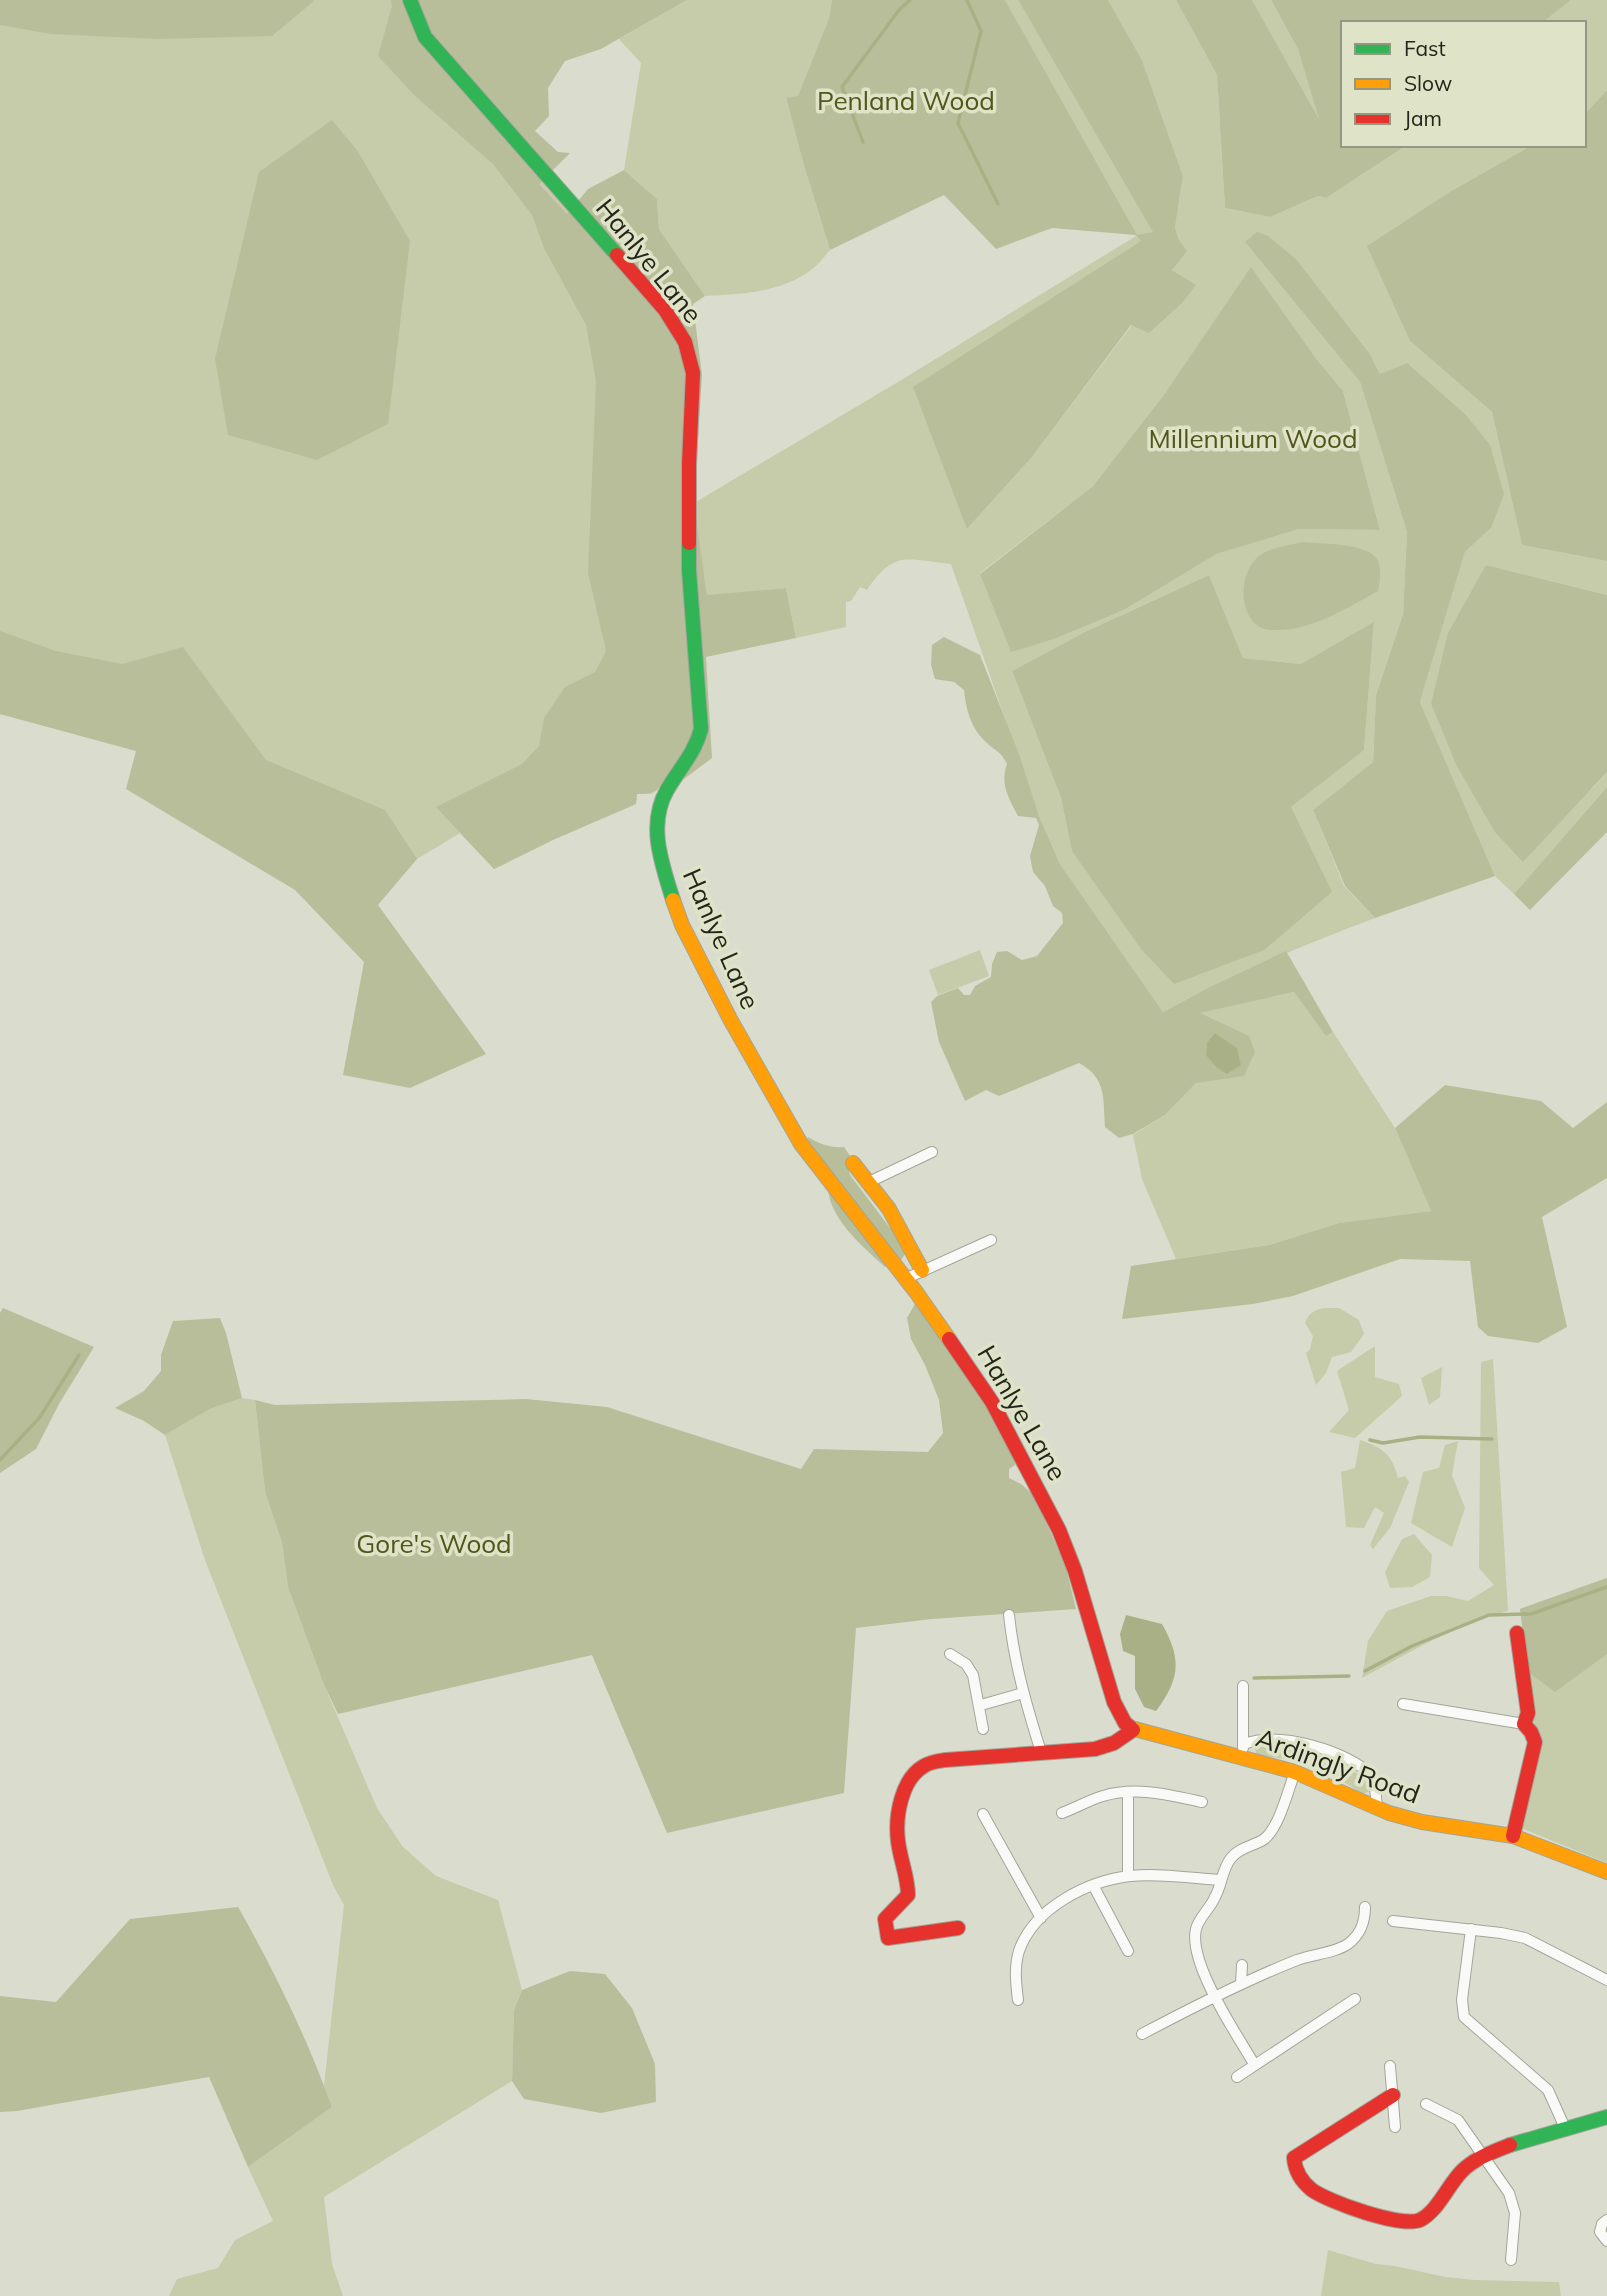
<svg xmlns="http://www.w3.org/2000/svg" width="1607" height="2296" viewBox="0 0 1607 2296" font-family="Mulish,sans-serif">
  <rect width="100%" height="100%" fill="#daddcd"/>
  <path fill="#c6cba9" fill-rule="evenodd" d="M0,0H404L481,115L610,257L658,790L651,794H637L636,804L555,839L494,869L460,833L417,859L137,751L0,714Z
    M687,0H832L829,18L798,97L786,99L803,162L830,250C824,257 818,265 811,270C780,293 741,294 705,296L659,229L657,199L624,170L641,63L619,39Z
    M1005,0H1018L1154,232L1137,236L1141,241L968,528L1032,457L1132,325L1196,286L1172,270L1179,240L1175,228L1183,176L1142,60L1108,0H1176L1217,75L1225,208L1270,217L1318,196L1326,198L1407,145H1532L1453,190L1410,341L1492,412L1522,545L1607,561V595L1486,565L1431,704L1456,765L1494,831L1592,789L1607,772V787L1514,894L1495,876L1420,702L1465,552L1491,528L1380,374L1370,354L1297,260L1245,242L1360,382L1407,532L1403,614L1376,695L1373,762L1313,810L1344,886L1375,918C1301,946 1233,974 1163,1012L1060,864L1039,816L951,564C906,560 895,549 867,590L860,587L851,601L846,602V627L796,638L786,588L707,596L694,503L898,382L1136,236ZM1314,356L1343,391L1380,530L1299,529L1215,554L1124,610L1057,638L1011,651L980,573L1093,486L1166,392ZM1209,575L1243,658L1301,664L1374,623L1364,749L1291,807L1072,851L1061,798L1012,671L1085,632Z
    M1252,0H1271L1298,49L1321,123Z
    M1571,0H1607V90L1584,115V23H1542Z
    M980,950L989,976L938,995L929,970Z
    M1294,992L1326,1035L1333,1032L1395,1128L1431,1211L1339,1223L1269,1245L1176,1259L1142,1179L1133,1135L1165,1115L1196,1083L1199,1013Z
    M1339,1308L1359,1320L1364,1334L1351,1352L1332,1357L1326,1373L1316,1385L1306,1353L1310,1349L1313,1336L1305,1323C1311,1307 1324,1308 1339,1308Z
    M1375,1346V1377L1399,1384L1402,1396L1355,1438L1329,1432L1349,1410L1337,1371Z
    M1493,1359L1508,1611C1456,1624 1409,1653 1362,1678L1368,1641L1387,1611L1431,1596H1446L1468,1601L1494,1585L1479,1568L1481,1362Z
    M1442,1367L1440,1397L1429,1405L1421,1378Z
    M242,1398L255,1400L265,1492L282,1543L288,1587L324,1685L377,1808L403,1847L436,1876L498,1900L522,1990L514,2010L512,2081L324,2197L332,2264L343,2296H169L177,2279L218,2268L235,2240L273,2221L248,2167L332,2107L324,2086L344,1905L333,1885L205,1560L165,1435L210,1409Z
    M1360,1440C1383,1448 1392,1454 1398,1478L1405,1476L1409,1482L1390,1528L1373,1549L1370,1545L1384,1513L1375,1507L1364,1528L1346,1527L1341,1472L1355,1468Z
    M1458,1441L1452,1475L1465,1508L1452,1547L1411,1523L1423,1472L1439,1468L1445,1445Z
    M1414,1534L1432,1555L1430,1577L1412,1587L1390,1588L1385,1572L1402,1539Z
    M1607,1578V1863L1521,1828L1540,1747L1534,1721L1520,1609Z
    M1259,1744L1302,1748L1343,1763L1368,1782L1369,1791L1363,1794L1328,1772L1300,1761L1257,1755L1255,1749Z
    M1328,2250L1376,2264L1395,2266L1445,2277L1475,2280L1559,2282L1561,2296H1321Z"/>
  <path fill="#b9be9a" d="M0,0H313L314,1L272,36L157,39L51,34L0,25Z
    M391,0H687L601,49L565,61L548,88L549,116L535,131L558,152L570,153L539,184L567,214L588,189L624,170L657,199L659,229L705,296L693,304L702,375L694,503L707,595L786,588L796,638L706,657L712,758L684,779L665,780C657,792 652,794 637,794L636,804L555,839L494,869L436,807L522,764L539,746L544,718L565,687L595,672L606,651L588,573L596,381L586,325L544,248L532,215L493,164L414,95L378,56L392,6Z
    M832,0H1005L1137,235L1153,232L1018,0H1108L1142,60L1183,176L1175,228L1179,240L1187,251L1172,270L1196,285L1182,303L1149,333L1131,325L1032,457L967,529L913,387L1141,241L1136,235L1052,228L996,249L944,195L830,250L803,162L786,98L798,96L829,18Z
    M1176,0H1252L1319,119L1298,49L1271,0H1571L1542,23H1343V145H1407L1326,198L1318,196L1270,217L1225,208L1217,75Z
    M1607,90V561L1522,545L1492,412L1410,341L1367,246L1453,190L1532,145H1584V115Z
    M332,120L357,150L410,241L388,424L317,460L228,435L215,359L259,172Z
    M1257,232L1268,236L1297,260L1370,354L1380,374L1407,363L1466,415L1490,445L1504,494L1491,528L1465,552L1420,702L1495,876L1375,918L1345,886L1313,810L1373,762L1376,695L1403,614L1407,532L1360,382L1245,242Z
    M1251,267L1314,356L1343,391L1380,530L1299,529L1216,554L1124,610L1057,638L1011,652L980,574L1093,486L1166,392Z
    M1303,542C1321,544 1368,543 1377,559C1382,569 1380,581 1378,591C1345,609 1310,632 1272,630C1237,629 1235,570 1262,554C1273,547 1291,545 1303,542Z
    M1486,565L1607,595V772L1523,862L1494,831L1456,765L1431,704L1448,633Z
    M1209,575L1243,658L1301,664L1374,622L1364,750L1291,807L1332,892L1264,950L1174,984L1141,949L1072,851L1061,798L1012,671L1085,632Z
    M0,631L56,651L122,664L183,647L266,760L385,810L417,859L378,905L486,1054L410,1088L343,1075L364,962L295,890L126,789L136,751L0,714Z
    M944,637L980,655L1019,754L1039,816L1060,864L1163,1012L1208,988L1286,951L1333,1032L1326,1036L1294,992L1200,1013L1249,1036L1255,1052L1244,1076L1196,1083L1165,1115L1133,1134L1119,1138L1105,1127C1103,1099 1107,1078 1079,1063L999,1096L986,1090L965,1101L939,1042L931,1002L937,996L958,988L964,995H970L975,986L991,977L992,964L997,952L1007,951L1022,960L1037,956L1063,923L1062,913L1053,906L1045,886L1033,872L1030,856L1039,825L1036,818L1018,816C1008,797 1000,784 1007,764C1000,750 996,752 987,743C971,729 966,710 964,690L954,682L935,679L931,665L932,645Z
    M1607,787V832L1530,910L1514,894Z
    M1445,1085L1541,1101L1573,1128L1607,1102V1178L1542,1217L1567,1327L1538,1343L1488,1336L1478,1327L1470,1261L1400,1259L1293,1296L1253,1304L1122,1319L1131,1266L1269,1245L1339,1223L1431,1211L1395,1128Z
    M808,1137C820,1144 830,1148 844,1147L850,1156L848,1166L850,1175L900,1241L905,1254L899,1263L885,1267C861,1245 821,1212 829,1177L805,1142Z
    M916,1302C944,1341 971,1379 995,1420C1003,1433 1014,1450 1015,1465L1009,1469V1478L1021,1484L1035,1496L1066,1568L1076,1609L932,1619L856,1628L844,1793L667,1833L592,1655L338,1714L324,1685L288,1587L282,1543L265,1492L255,1400L275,1405L526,1399L607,1407L801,1469L814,1449L928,1452L943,1433L939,1400L925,1365L911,1339L907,1318Z
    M3,1308L94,1347L59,1404L36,1449L0,1473V1313Z
    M220,1318L226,1333L242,1398L210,1409L165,1435L144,1421L115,1408L144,1391L161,1371V1355L173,1321Z
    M1607,1578V1654L1555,1692L1528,1672L1520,1609Z
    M238,1907C274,1970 307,2038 332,2107L248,2167L209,2077L17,2111L0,2112V1996L56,2002L130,1919Z
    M570,1971L605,1974L632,2008L655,2064L656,2102L601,2113L524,2099L512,2081L514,2010L522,1990Z"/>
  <path fill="#aab086" d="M1215,1033L1237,1048L1241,1065L1227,1074L1216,1067L1206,1055L1207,1043Z
    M1126,1615L1162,1624C1182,1659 1180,1679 1156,1711L1144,1707L1135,1689V1656L1123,1651L1120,1634Z"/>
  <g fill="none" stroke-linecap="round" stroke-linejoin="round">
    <path stroke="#aab086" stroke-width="3.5" d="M967,0L981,31L958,123L998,204
      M863,142L842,87L899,10L910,0
      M1370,1440L1383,1443L1420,1437L1492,1439
      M0,1460L40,1417L79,1355
      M1365,1671L1412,1646L1489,1615L1531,1614L1607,1587
      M1254,1678L1349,1676"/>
    <defs>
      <path id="street" d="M869,1182L932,1152
        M905,1279L991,1240
        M1009,1615C1014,1663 1027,1707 1041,1752
        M950,1654L966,1664L973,1675L983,1729
        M1243,1686V1748
        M1403,1704L1524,1724
        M981,1705L1023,1693
        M1244,1744C1281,1731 1345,1750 1374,1777L1377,1808
        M1062,1813C1076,1808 1089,1800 1103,1796C1136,1786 1170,1795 1202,1802
        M983,1814L1041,1918
        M1128,1876V1792
        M1093,1885L1128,1951
        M1393,1921L1501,1933L1525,1938L1607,1980
        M1471,1929L1462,2000L1464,2017L1548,2090L1565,2128
        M1241,1984L1242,1965
        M1018,2000C1016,1984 1014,1967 1019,1951C1034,1908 1087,1881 1130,1876C1160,1873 1191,1878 1221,1880
        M1142,2034C1193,2007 1244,1981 1297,1960C1313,1954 1335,1953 1348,1944C1361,1934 1365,1922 1365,1907
        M1254,2064C1236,2033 1188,1963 1196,1929C1199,1917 1210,1909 1215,1897C1222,1885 1222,1869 1231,1858C1240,1847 1253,1846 1263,1840C1279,1829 1288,1790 1295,1772
        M1390,2066L1395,2127
        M1237,2077L1355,1999
        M1426,2104L1458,2120L1509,2193L1515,2213L1511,2260
        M1607,2220L1602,2224L1600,2232L1607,2241"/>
      <path id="fast" d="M410,0L425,37L617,255
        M673,900C662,864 647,825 667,790C679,769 695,753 701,729L689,571V543
        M1510,2145L1607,2117"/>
      <path id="slow" d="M673,900L682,925L730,1019L801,1144L916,1292L949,1339
        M853,1163L889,1209L922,1270
        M1131,1728L1295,1772L1389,1813L1422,1822L1513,1836L1607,1872"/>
      <path id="jam" d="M617,255L665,310L685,342L693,373L689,464V543
        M949,1339L992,1402L1059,1530L1075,1571L1114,1702L1125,1723L1131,1728
        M1513,1836L1535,1742L1531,1732L1524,1724L1528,1713L1517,1633
        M958,1928L888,1938L885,1919L908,1895C908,1877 900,1859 898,1841C895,1817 901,1779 924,1766C930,1762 938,1761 945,1760L1095,1749L1114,1743L1133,1730
        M1393,2095L1294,2158C1295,2171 1302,2182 1312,2190C1329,2202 1401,2228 1420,2220C1438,2211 1448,2185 1462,2171C1475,2158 1493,2152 1510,2145"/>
    </defs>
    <use href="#street" stroke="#a2a598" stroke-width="12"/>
    <use href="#fast" stroke="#a2a598" stroke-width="16"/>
    <use href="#slow" stroke="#a2a598" stroke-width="16"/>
    <use href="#jam" stroke="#a2a598" stroke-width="16"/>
    <use href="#street" stroke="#f9faf8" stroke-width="10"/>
    <use href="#fast" stroke="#30b455" stroke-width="14"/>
    <use href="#slow" stroke="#ff9f0a" stroke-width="14"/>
    <use href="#jam" stroke="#e5322d" stroke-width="14"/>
  </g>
  <g text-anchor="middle" stroke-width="7" stroke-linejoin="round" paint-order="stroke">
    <g font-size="26" fill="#51561a" stroke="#dfe3c7">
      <text x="906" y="110">Penland Wood</text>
      <text x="1253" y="448">Millennium Wood</text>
      <text x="434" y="1553">Gore's Wood</text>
    </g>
    <g font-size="26" fill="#23251a" stroke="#dfe3c7">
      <text transform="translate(649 261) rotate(51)" y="9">Hanlye Lane</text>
      <text transform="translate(721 939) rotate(66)" y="9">Hanlye Lane</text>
      <text transform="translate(1022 1413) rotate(60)" y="9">Hanlye Lane</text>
      <text transform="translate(1338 1766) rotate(20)" y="9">Ardingly Road</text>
    </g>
  </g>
  <rect x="1341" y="21" width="245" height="126" fill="#dfe3c7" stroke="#949782" stroke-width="2"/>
  <rect x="1355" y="44" width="35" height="10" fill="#30b455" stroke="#949782" stroke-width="2"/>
  <text x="1404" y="56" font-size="21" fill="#23251a">Fast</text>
  <rect x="1355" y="79" width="35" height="10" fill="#ff9f0a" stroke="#949782" stroke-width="2"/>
  <text x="1404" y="91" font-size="21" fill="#23251a">Slow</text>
  <rect x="1355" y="114" width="35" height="10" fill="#e5322d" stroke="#949782" stroke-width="2"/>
  <text x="1404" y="126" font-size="21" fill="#23251a">Jam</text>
</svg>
